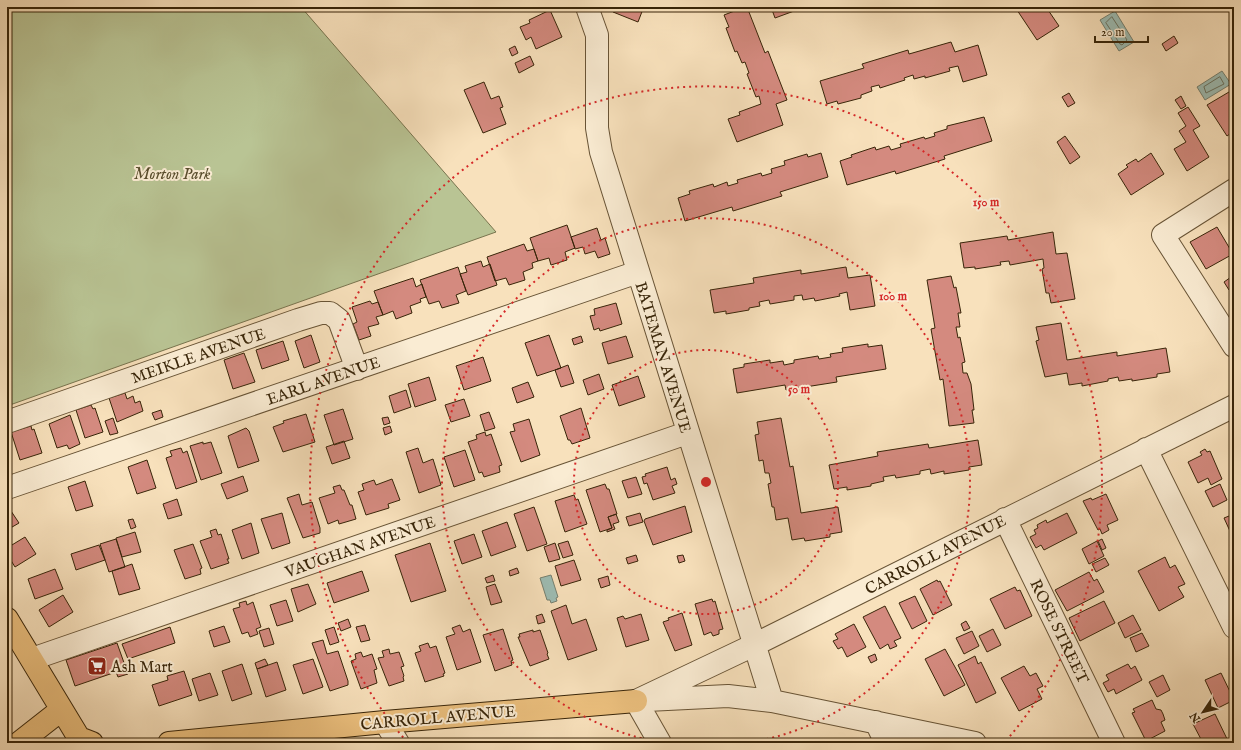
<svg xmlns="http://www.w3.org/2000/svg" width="1241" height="750" viewBox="0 0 1241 750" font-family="'IM FELL English',serif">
  <rect width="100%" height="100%" fill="#f8e1bc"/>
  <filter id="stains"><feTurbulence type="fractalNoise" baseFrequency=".005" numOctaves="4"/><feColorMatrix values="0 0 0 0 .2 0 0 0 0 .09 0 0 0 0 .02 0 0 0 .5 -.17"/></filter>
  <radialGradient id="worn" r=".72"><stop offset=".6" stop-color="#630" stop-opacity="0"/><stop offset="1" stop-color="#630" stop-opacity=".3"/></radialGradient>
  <path fill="#b9c494" stroke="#78744e" d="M7,7H301L496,232L7,406Z"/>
  <path fill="#9dbdb4" stroke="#758070" d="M1115,11L1134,42L1119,51L1100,20Z
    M1222,71L1231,84L1205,100L1197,87Z
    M551,575L558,597L556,598L557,601L551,603L550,600H547L540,578Z"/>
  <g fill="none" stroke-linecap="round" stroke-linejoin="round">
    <path stroke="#6a715e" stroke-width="1" d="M1112,17L1127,40L1122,45L1120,44L1106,23Z
      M1220,77L1224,84L1206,93L1204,87Z"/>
  </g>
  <path fill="#d48a7f" stroke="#382509" d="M615,7H638L643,9L638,22L613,12Z
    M745,7H747L765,53L768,51L787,100L776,104L783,125L737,142L728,119L740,115L739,112L761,104L759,96L756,97L747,74L749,73L745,62L742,63L737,51L735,52L726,28L729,27L724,15Z
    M771,7H805L775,18Z
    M1022,7H1046L1059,26L1037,40L1017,10Z
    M550,10L562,37L536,49L531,37L526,40L520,27L530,23L529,20Z
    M1174,36L1178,43L1166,51L1162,44Z
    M951,42L955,52L978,45L987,75L963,82L958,66L949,68L950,71L925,78V76L914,79L913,75L904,78L905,80L880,88L879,85L871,87L872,91L861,95V98L838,104L837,101L827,104L820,81L864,68L862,64L908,50L909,54Z
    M515,46L518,53L512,56L509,49Z
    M530,56L534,65L519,73L515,63Z
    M484,82L491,99L499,96L503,107L500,108L506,124L483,133L464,90Z
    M1234,89V131L1227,136L1207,105Z
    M1069,93L1075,103L1068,107L1062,97Z
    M1181,96L1186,106L1181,109L1175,100Z
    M1188,107L1200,126L1193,130L1209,157L1187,171L1174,149L1186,142L1179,131L1186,126L1178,113Z
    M984,117L992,141L944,156L945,159L896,174L895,171L847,185L840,161L852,157L851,155L875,147L876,150L889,146L891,150L901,147L900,144L924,137L925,139L935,136L934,133L947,129V126Z
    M1065,136L1080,157L1070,164L1057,142Z
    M821,153L828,177L780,192L782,196L733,211L732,207L685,221L678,198L690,194L689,191L713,184L714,187L727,182L728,186L738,183L737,180L761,173L762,176L772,173L771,169L785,165L784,161L807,154L808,157Z
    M1151,153L1164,174L1131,195L1118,174L1128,167L1126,165L1136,159L1138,162Z
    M567,225L575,248L565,252L567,260L551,265L549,258L538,261L530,238Z
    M1217,227L1233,254L1206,269L1190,242Z
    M597,228L601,240L605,238L610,254L598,258L595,251L585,254L583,247L575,249L571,237Z
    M1053,232L1056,254L1067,253L1075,299L1051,303L1049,293H1046L1042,269L1044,268L1043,259L1010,265L1009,261L1000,262L1001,265L975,269V267L964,268L960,243L1007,236L1008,240Z
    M524,244L527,251L534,249L538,261L532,263L533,268L523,272L525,280L509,285L506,278L495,281L487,257Z
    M481,261L483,267L490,264L497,285L468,295L460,274L467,272L465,266Z
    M458,267L466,291L456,295L459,303L442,308L439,301L429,304L420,280Z
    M846,267L848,278L870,275L875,306L850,310L847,292L839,294L840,296L815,301L814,298L803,300L802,295L794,296V300L770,304L769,300L759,302L760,306L749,308V310L726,314V311L714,313L710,290L754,283L753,278L801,270V274Z
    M1234,275V287L1229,290L1224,282Z
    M951,276L954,288L956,287L961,313H958L960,327H956L958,338L960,337L965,362L962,363L963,373H967L971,384L974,410H972L974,423L949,426L943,379L940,380L931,329L935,328L927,280Z
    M413,278L416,287L422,284L426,297L420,299L421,302L410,306L412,313L396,319L393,311L383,315L374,291Z
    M370,301L372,304L378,302L383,315L376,317L379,324L368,327L371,336L359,340L353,324L357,322L352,307Z
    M616,303L622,324L600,331L599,328L594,330L590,316L595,315L594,309Z
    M1061,323L1067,360L1117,352V356L1166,348L1170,372L1157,374V377L1132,381V379L1119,381L1118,377L1108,379V381L1082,386V383L1069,385L1067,373L1045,377L1036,341L1039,340L1036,327Z
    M311,335L320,362L304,368L295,341Z
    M549,335L561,368L537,376L525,343Z
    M581,336L583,342L574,345L572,339Z
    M626,336L633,357L608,364L602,343Z
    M283,341L289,360L262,369L256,350Z
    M868,344V347L882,345L886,369L836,377L837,382L786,390L785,385L737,393L733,369L744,367V364L770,360V363L783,361L784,365L794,363V360L818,356L819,359L831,357L830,354L843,352L842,348Z
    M244,353L255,382L233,389L224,360Z
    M483,357L491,381L464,390L456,366Z
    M568,365L574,383L561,387L555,370Z
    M599,374L604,389L588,395L583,380Z
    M638,376L645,397L619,406L612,385Z
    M429,377L436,400L415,407L408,384Z
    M528,382L534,397L517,403L512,388Z
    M406,390L411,407L394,413L389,396Z
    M125,393L127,399L133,396L135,403L140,401L143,411L117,422L109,398Z
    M464,399L470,416L451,422L445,405Z
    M91,405L93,409L95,408L103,432L85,438L76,410Z
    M581,408L590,438L572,444L570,440H568L560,416Z
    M343,409L353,439L334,445L324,415Z
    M161,410L163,417L155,420L152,413Z
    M489,412L495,428L485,431L480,415Z
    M306,414L315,442L283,452L273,427L284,423L283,421Z
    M70,415L80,444L69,449L67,445L57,448L49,424Z
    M388,417L390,423L384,425L382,418Z
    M113,418L118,433L110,435L105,421Z
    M781,418L790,467L793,466L801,513L838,507L842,532L830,534V537L805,541L804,538L792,540L788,518L776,520L774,507H772L768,484L771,483L769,473H765L763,460L759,461L755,435L759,434L757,422Z
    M529,419L540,455L521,462L510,432L515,431L513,424Z
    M31,426L32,430L34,429L42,453L20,460L11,432Z
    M390,426L392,432L385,435L383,428Z
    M246,428L249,431L259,461L238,468L228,436Z
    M485,432L486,436L491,434L502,465L499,466L500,472L484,477L482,472L479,473L468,442L477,439L476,435Z
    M978,440L982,465L969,467V470L944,474V471L931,474L930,469L920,471V474L896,478L895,475L883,477L884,481L871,484V486L847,490V487L834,489L829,465L878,456L877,452L928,444L929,448Z
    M344,441L350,458L332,464L326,447Z
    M203,442V444L211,442L222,473L201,480L190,446Z
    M181,448L183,453L187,451L197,482L176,489L166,458L172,456L170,451Z
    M418,448L423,463L433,459L441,485L419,493L406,452Z
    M1205,449L1207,452L1210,451L1222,479L1211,485L1208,478L1198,483L1188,462L1202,455L1200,452Z
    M465,450L475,480L454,487L444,457Z
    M147,460L156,488L137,494L128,467Z
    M667,467L671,480L675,478L677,484L672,486L675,493L653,500L647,483L644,484L642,477L646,476L645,474Z
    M243,476L248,491L227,499L221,484Z
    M636,477L642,494L628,498L622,481Z
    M392,479L400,500L388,504L389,508L366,515L358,492L364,490L362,484L374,480L376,485Z
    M85,481L93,506L76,511L68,487Z
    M605,484L607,489H609L617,514L608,517L612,528L600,532L586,490Z
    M1220,484L1227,500L1213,507L1205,491Z
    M340,485L342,490H344L350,505H352L356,519L339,524L338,520L328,524L319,498L335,493L333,487Z
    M299,494L302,505L312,502L320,528V533L303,538L287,498Z
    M1106,494L1118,520L1107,525L1109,530L1102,534L1100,529L1098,530L1083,501L1091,498L1092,500Z
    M574,495L576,500L578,499L587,524L565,532L555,501Z
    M177,499L182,515L168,519L163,504Z
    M7,505L19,523L7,530Z
    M685,506L692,532L653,545L644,521L645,519Z
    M534,507L547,544L527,551L514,514Z
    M282,513L290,543L272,549L261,519Z
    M640,513L643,522L629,526L626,517Z
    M1067,513L1077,533L1044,550L1041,545L1036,548L1030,537L1036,534L1034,530L1038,528L1037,525L1046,520L1047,523Z
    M616,514L619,522L613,524L615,529L607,532V530L612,528L608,517Z
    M1234,514V540L1224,518Z
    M133,519L136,527L131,529L128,520Z
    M507,522L516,547L491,556L482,531Z
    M251,523L259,553L242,559L232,530Z
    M216,529L218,535L221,534L229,559H227L229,563L211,569L200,541L212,537L210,531Z
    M135,532L141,552L122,557L116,538Z
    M474,534L482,557L462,564L454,541Z
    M25,537L36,554L15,567L7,554V548Z
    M116,539L125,567L109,572L100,544Z
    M1102,539L1106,548L1102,550L1098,541Z
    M568,541L573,555L563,558L558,544Z
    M1097,541L1104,556L1089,564L1082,549Z
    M430,543L446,591L411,602L395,555Z
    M555,543L560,559L549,562L544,547Z
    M193,544L202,568L200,569L201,574L185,579L174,550Z
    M99,545L105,560L76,570L71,554Z
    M636,555L638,561L628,564L626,558Z
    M683,555L685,561L679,563L677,556Z
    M1165,557L1170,568L1175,565L1185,584L1178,587L1184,597L1159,611L1138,571Z
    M1105,558L1109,565L1096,572L1092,564Z
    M574,560L581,580L561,586L555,566Z
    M132,564L140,589L119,595L112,571Z
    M517,568L519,573L510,576L509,571Z
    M55,569L63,589L35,599L28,579Z
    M362,571L369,591L334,603L327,583Z
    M1089,572L1094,581L1097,579L1104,592L1067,611L1055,590Z
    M493,575L495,581L487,583L485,578Z
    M608,576L610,585L601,588L598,579Z
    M937,580L938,582L940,581L952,605L933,615L920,589Z
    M308,584L316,604L298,612L291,589Z
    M495,584L502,602L491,605L486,587Z
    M1015,587L1017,591L1020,590L1032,616L1005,629L990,599Z
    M63,595L73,612L49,627L39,610Z
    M915,596L927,621L912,629L899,603Z
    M712,599L713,602L715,601L723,629L719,630V634L713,636L711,632L704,635L695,604Z
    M286,600L293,621L277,626L270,605Z
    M246,601L247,605L253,602L261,627L256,629L258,634L250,637L248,632L242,634L233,609L240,607L239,603Z
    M1104,601L1115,623L1080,641L1069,618Z
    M566,605L572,624L586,619L597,650L568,660L551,611Z
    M885,606L901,638L894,641L897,646L890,649L888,644L880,649L863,617Z
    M682,613L692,645L675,651L663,622L669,620L668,618Z
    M542,614L545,622L538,624L536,616Z
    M641,614L649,640L626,647L617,618L623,616L625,619Z
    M1133,615L1141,630L1125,638L1118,623Z
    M348,619L351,627L341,631L338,623Z
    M966,621L970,628L964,631L961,624Z
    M854,624L866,647L847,657L842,647L838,649L833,641L838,639L835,634Z
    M365,625L370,640L361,642L356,627Z
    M460,625L463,632L470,629L481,662L457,670L446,637L455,634L452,628Z
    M224,626L230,642L214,647L209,631Z
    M170,627L175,643L128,659L122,644Z
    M334,627L339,642L330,645L325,630Z
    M269,628L274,644L264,647L259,631Z
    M503,629L513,660L511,661L512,665L495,671L483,635Z
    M993,629L1001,645L987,652L979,636Z
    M533,630V632L540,630L548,653L547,654L549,659L530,666L518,637H520L519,634Z
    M972,631L979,646L964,654L956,638Z
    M1142,633L1149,646L1136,652L1130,638Z
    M323,640L327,654L338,651L348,681V685L330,691L312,643Z
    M117,643L128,674L118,677L116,672L75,686L66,660Z
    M428,643L430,648L436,646L445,673L443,674L444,676L425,682L415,653L421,651L419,646Z
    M389,649L390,654L399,652L404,666L401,667L404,676L403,677L404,681L389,686L378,658L384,657L382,651Z
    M945,649L965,685L944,696L925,659Z
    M361,652L363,657L372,654L377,669L374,670L377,683L361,689L351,661L356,659L355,654Z
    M875,654L877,660L871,663L868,657Z
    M975,656L978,664L981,662L996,693L976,703L958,665Z
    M265,659L268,665L257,669L255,663Z
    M313,659L323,687L303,694L293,665Z
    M277,662L286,690L266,697L257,669Z
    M242,664L252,694L232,701L222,671Z
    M1128,664L1131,669L1135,666L1142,680L1116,694L1114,689L1108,692L1103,683L1109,680L1106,675Z
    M1024,666L1030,676L1036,673L1043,686L1037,689L1042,699L1019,711L1001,678Z
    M184,671L192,695L159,706L152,685L168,680L167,676Z
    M210,673L218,695L199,701L192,679Z
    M1221,673L1234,700L1218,708L1205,680Z
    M1163,675L1170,690L1157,697L1149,682Z
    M1152,700L1156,709L1161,710L1163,714L1165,720L1161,722L1165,731L1146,741L1132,713L1135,712L1133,709Z
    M1215,714L1229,743H1203L1193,724Z"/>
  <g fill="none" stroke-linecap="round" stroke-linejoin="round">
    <defs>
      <path id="minor" d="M587,7L597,35V128L601,152L772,701
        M1234,190L1163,235L1234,346
        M7,422L298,320L321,313H330L339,320L357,369
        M1146,449L1234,627
        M7,488L638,272
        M1005,519L1114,743
        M32,659L687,433
        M647,700L728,696L772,701L975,743
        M636,701L754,645L1234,406
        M636,701L660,743
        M385,722L398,743
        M876,722L886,743"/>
      <path id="major" d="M7,619L79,738L92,743
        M19,743L61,710
        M169,743L385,722L636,701"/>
    </defs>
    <use href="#minor" stroke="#685436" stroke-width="24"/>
    <use href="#major" stroke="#382509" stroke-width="24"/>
    <use href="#minor" stroke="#faecd3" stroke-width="22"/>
    <use href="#major" stroke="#ecc07e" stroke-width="22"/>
  </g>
  <g fill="none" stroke="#d62828" stroke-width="2" stroke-dasharray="2 4">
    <circle cx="706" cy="482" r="132"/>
    <path d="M665 743A264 264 0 1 1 747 743"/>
    <path d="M407 742A396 396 0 1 1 1005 742"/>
  </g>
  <defs>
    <symbol id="supermarket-square" viewBox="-11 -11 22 22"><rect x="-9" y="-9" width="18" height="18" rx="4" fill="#8f2418" stroke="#faecd3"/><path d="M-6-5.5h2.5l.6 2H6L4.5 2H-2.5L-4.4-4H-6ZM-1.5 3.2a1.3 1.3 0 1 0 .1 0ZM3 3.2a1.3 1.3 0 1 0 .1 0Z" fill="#fff"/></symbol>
  </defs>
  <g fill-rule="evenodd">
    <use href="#supermarket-square" x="86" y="655" width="22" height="22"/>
  </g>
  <g text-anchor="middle" stroke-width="4" stroke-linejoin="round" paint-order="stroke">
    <g font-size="16" font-style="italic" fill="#584d2c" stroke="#faecd3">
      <text x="172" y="179">Morton Park</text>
    </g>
    <g font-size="16" fill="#382509" stroke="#faecd3">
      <text transform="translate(198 355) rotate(-19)" y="6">MEIKLE AVENUE</text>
      <text transform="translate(664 357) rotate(73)" y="6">BATEMAN AVENUE</text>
      <text transform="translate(323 380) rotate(-19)" y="6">EARL AVENUE</text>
      <text transform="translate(360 546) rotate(-19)" y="6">VAUGHAN AVENUE</text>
      <text transform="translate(935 554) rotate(-27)" y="6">CARROLL AVENUE</text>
      <text transform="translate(1060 631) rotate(64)" y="6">ROSE STREET</text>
      <text transform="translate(438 717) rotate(-5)" y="6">CARROLL AVENUE</text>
    </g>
    <g font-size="16" fill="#382509" stroke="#faecd3" text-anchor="start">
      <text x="111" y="672">Ash Mart</text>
    </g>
  </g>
  <circle cx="706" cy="482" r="6" fill="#d62828" stroke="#faecd3" stroke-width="2"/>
  <g font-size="12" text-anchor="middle" font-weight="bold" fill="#d62828" stroke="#faecd3" stroke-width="4" stroke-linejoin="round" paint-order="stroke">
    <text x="986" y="206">150 m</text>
    <text x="893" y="300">100 m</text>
    <text x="799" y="393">50 m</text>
  </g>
  <rect width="1241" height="750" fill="none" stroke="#f8e1bc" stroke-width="24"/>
  <rect x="8" y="8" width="1225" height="734" fill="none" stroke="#382509" stroke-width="2"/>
  <rect x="12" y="12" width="1217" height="726" fill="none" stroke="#382509"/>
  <g transform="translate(1203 712) rotate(235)" stroke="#faecd3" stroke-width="3" paint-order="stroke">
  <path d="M0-3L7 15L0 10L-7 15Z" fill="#382509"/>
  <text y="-6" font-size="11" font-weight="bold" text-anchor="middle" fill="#382509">N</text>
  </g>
  <path d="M1095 36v6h53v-6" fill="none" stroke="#382509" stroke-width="2"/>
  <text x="1101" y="36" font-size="12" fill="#382509" stroke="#faecd3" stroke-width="3" paint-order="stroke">20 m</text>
  <rect width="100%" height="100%" filter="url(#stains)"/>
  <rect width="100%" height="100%" fill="url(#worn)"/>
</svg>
